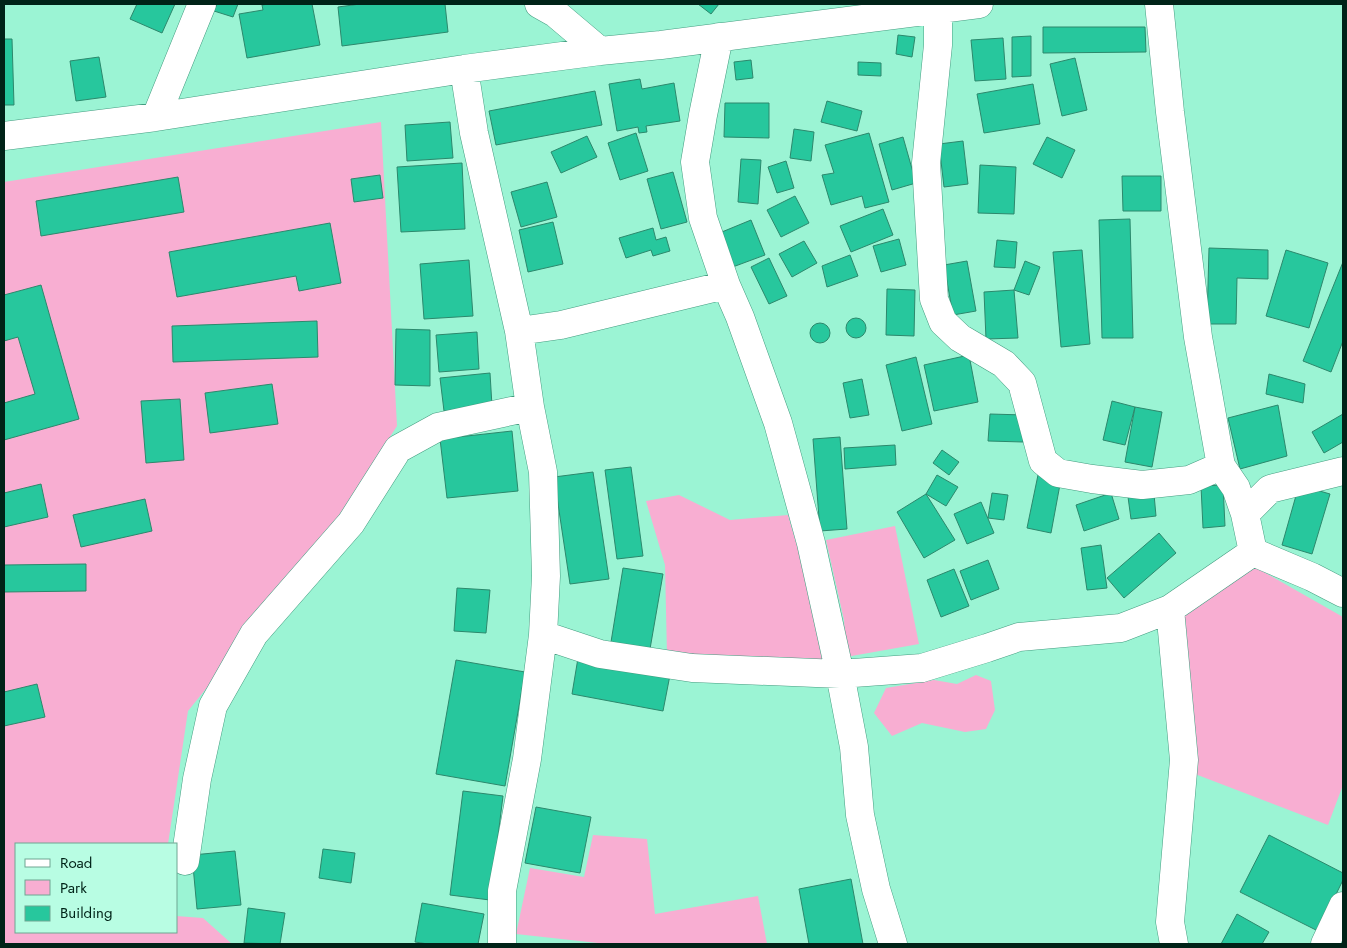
<svg xmlns="http://www.w3.org/2000/svg" width="1347" height="948" viewBox="0 0 1347 948" font-family="Jost,sans-serif">
  <rect width="100%" height="100%" fill="#9bf4d4"/>
  <path fill="#f8aed2" d="M381,122L397,426L310,560L188,711L168,844H16V932H176V916L203,918L232,944H4V182Z
    M679,495L730,520L788,515L832,663L667,655L665,565L646,501Z
    M895,526L919,644L846,657L844,620L826,540Z
    M1248,563L1343,617V785L1328,825L1195,774L1178,620Z
    M976,675L991,681L995,710L986,729L965,732L922,723L892,736L874,713L886,688L934,680L957,684Z
    M593,835L647,839L655,914L758,896L767,944H607L516,934L530,868L584,877Z"/>
  <path fill="#27c79d" stroke="#2c886c" d="M137,4H175L162,33L130,19Z
    M217,4H238L233,17L214,11Z
    M268,4H312L320,45L247,58L239,14L263,10L262,5Z
    M360,4H445L448,32L342,46L338,7Z
    M698,4H719L711,14Z
    M1043,27H1145L1146,52L1043,53Z
    M898,35L915,37L912,57L896,54Z
    M1031,36V76L1012,77V37Z
    M1003,38L1006,79L975,81L971,40Z
    M4,39H12L14,105H4Z
    M99,57L106,97L76,101L70,61Z
    M1075,58L1087,110L1062,116L1050,64Z
    M751,60L753,78L736,80L734,62Z
    M858,62L881,63V76L858,75Z
    M640,79L642,89L674,83L680,121L646,126L647,132L639,133L638,127L617,131L609,84Z
    M1033,84L1040,124L984,133L977,94Z
    M595,91L602,125L496,145L489,111Z
    M827,101L862,111L857,131L821,122Z
    M725,103H769V138L724,137Z
    M450,122L453,158L407,161L405,125Z
    M794,129L814,132L811,161L790,158Z
    M636,133L648,171L620,180L608,143Z
    M869,133L889,202L865,208L862,196L831,205L822,175L834,173L825,145Z
    M587,136L597,157L561,173L551,152Z
    M903,137L916,183L892,190L879,144Z
    M1047,137L1075,150L1062,178L1033,164Z
    M963,141L968,184L944,187L939,144Z
    M741,159L761,160L758,204L738,202Z
    M786,161L794,188L777,193L768,167Z
    M462,163L465,229L401,232L397,167Z
    M980,165L1016,167L1014,214L978,213Z
    M673,172L687,222L661,229L647,179Z
    M380,175L383,198L354,202L351,179Z
    M1122,176H1161V211H1123Z
    M178,177L184,212L41,236L36,201Z
    M547,182L557,217L521,227L511,192Z
    M795,196L809,223L781,237L767,210Z
    M883,209L893,235L851,252L840,226Z
    M1130,219L1133,338H1102L1099,220Z
    M751,220L765,255L730,268L717,234Z
    M553,222L563,264L528,272L519,230Z
    M330,223L341,283L299,291L296,276L177,297L169,252Z
    M653,228L656,240L666,237L670,251L653,256L651,250L626,258L619,238Z
    M899,239L906,265L881,272L873,246Z
    M997,240L1017,242L1015,268L994,267Z
    M804,241L817,263L792,277L779,254Z
    M1209,248L1268,250V279L1237,278L1236,324H1207Z
    M1082,250L1090,344L1061,347L1053,252Z
    M1286,250L1328,263L1309,328L1266,316Z
    M850,255L858,276L827,287L822,266Z
    M769,258L787,296L769,304L751,267Z
    M469,260L473,316L424,319L420,264Z
    M967,261L976,311L953,315L944,265Z
    M1025,261L1040,267L1029,295L1014,290Z
    M1343,262V341L1331,372L1303,361Z
    M41,285L79,419L4,440V403L35,394L18,337L4,341V295Z
    M887,289L915,290L914,336L886,335Z
    M1014,290L1018,338L986,339L984,292Z
    M846 328a10 10 0 1 1 20 0a10 10 0 1 1-20 0Z
    M317,321L318,357L173,362L172,326Z
    M810 333a10 10 0 1 1 20 0a10 10 0 1 1-20 0Z
    M396,329L430,330V386L395,385Z
    M477,332L479,369L439,372L436,335Z
    M969,355L978,402L934,411L924,365Z
    M916,357L932,424L902,431L886,365Z
    M490,373L492,406L444,411L440,378Z
    M1269,374L1305,384L1303,403L1266,394Z
    M862,379L869,415L850,418L843,383Z
    M272,384L278,424L210,433L205,393Z
    M180,399L184,460L146,463L141,401Z
    M1112,401L1135,407L1125,445L1103,440Z
    M1278,405L1287,456L1240,469L1228,418Z
    M1135,407L1162,412L1152,467L1125,462Z
    M990,414L1024,415L1023,442L988,441Z
    M1343,414V442L1324,453L1312,432Z
    M512,431L518,491L447,498L440,439Z
    M840,437L847,529L820,531L813,439Z
    M895,445L896,465L845,469L844,448Z
    M942,450L959,462L949,475L933,463Z
    M631,467L643,556L617,559L605,470Z
    M593,472L609,579L570,584L554,477Z
    M937,475L958,487L946,506L926,494Z
    M1038,475L1061,479L1051,533L1027,528Z
    M41,484L48,517L4,527V493Z
    M1223,485L1225,526L1203,528L1201,486Z
    M1299,485L1330,494L1312,554L1282,545Z
    M992,493L1008,495L1004,520L988,518Z
    M1111,493L1119,519L1084,531L1076,505Z
    M926,494L955,540L924,558L897,512Z
    M1154,494L1156,516L1131,519L1128,497Z
    M145,499L152,531L81,547L73,515Z
    M981,502L994,533L967,544L954,514Z
    M1159,533L1176,553L1124,598L1107,578Z
    M1101,545L1107,588L1087,590L1081,548Z
    M988,560L999,589L971,600L960,571Z
    M86,564V591L4,592V565Z
    M623,568L663,574L650,649L611,642Z
    M954,569L969,606L941,617L927,580Z
    M457,588L490,590L486,633L454,631Z
    M578,658L670,675L663,711L572,694Z
    M456,660L525,672L505,786L436,774Z
    M37,684L45,717L4,726V692Z
    M463,791L503,796L490,900L450,895Z
    M536,807L591,817L580,873L525,863Z
    M1269,835L1343,873V880L1318,931L1240,892Z
    M323,849L355,853L351,883L319,878Z
    M235,851L241,905L197,909L192,855Z
    M851,879L863,944H809L799,889Z
    M422,903L484,914L478,944H428L415,942Z
    M248,908L285,913L280,944L244,943Z
    M1237,914L1269,932L1262,944H1221Z"/>
  <g fill="none" stroke-linecap="round" stroke-linejoin="round">
    <defs>
      <path id="minor" d="M539,4L555,13L600,51
        M1159,4L1170,112L1198,337L1221,466L1236,488L1245,514L1253,552
        M938,9V45L926,163L934,299L943,322L960,338L1004,364L1022,383L1043,461L1058,473L1092,479L1142,485L1189,480L1221,466
        M719,37L703,115L695,162L703,218L726,285L740,317L778,423L811,543L840,674L854,747L860,815L876,889L893,944
        M464,69L474,133L519,331L530,407L543,472L546,576L543,635L527,759L502,891V944
        M156,117L202,4
        M4,136L156,117L464,69L600,51L661,45L979,4
        M519,331L561,325L726,285
        M1245,514L1270,489L1343,471
        M1253,552L1312,577L1343,593
        M1170,609L1184,760L1170,922L1174,944
        M543,635L600,654L692,668L840,674L922,668L987,648L1019,637L1121,628L1170,609L1253,552
        M185,861L197,779L213,706L254,634L351,523L398,449L438,427L530,407
        M1325,944L1343,906"/>
    </defs>
    <use href="#minor" stroke="#449d80" stroke-width="29"/>
    <use href="#minor" stroke="#fff" stroke-width="28"/>
  </g>
  <rect width="1347" height="948" fill="none" stroke="#002318" stroke-width="10"/>
  <rect x="15" y="843" width="162" height="90" fill="#b8fde3" stroke="#6ea692"/>
  <rect x="25" y="859" width="25" height="8" fill="#ffffff" stroke="#6ea692"/>
  <text x="60" y="868" font-size="15" fill="#002318">Road</text>
  <rect x="25" y="880" width="25" height="15" fill="#f8aed2" stroke="#6ea692"/>
  <text x="60" y="893" font-size="15" fill="#002318">Park</text>
  <rect x="25" y="906" width="25" height="15" fill="#27c79d" stroke="#6ea692"/>
  <text x="60" y="918" font-size="15" fill="#002318">Building</text>
</svg>
